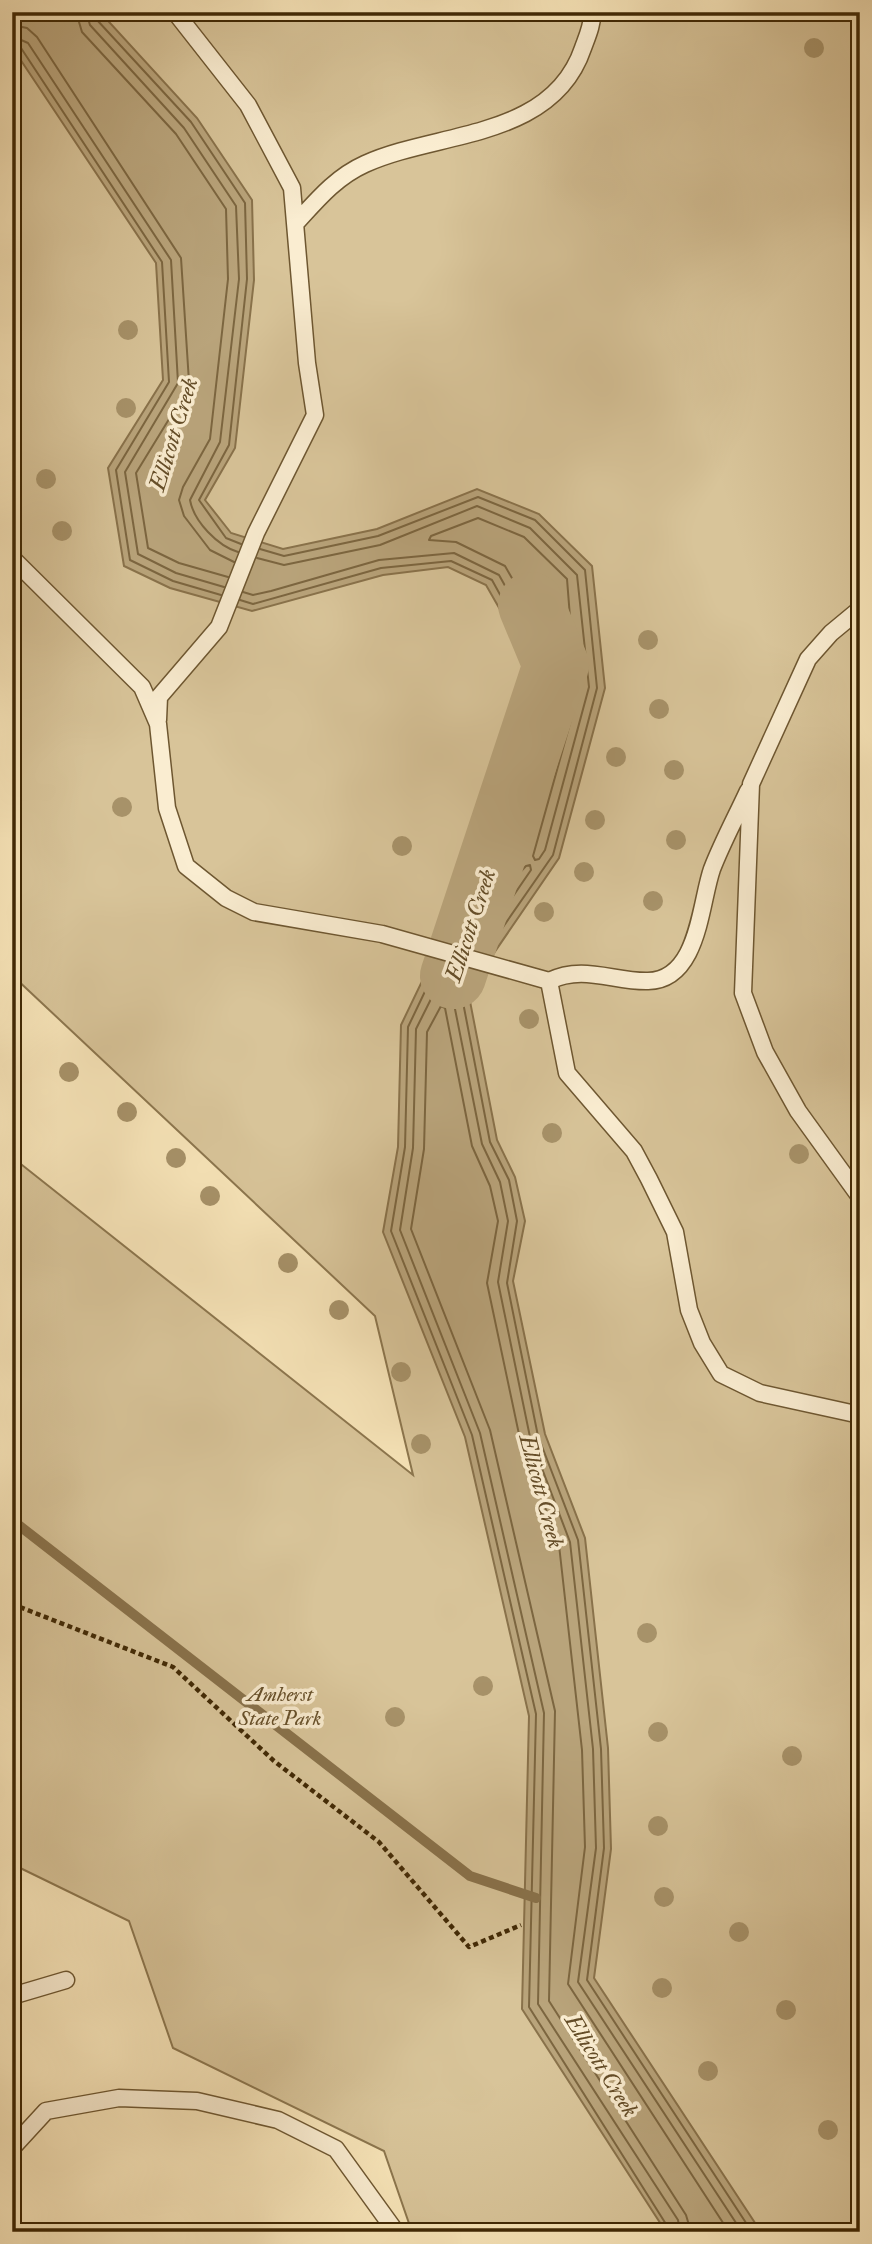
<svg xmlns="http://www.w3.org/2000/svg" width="872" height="2244" viewBox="0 0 872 2244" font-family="'IM FELL Double Pica',serif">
  <rect width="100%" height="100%" fill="#f7e4b8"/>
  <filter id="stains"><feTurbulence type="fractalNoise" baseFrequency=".00286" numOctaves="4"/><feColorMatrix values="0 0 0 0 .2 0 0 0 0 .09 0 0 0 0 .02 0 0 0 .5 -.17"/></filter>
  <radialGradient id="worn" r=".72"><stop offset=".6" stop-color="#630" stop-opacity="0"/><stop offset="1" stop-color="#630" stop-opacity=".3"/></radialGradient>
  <path fill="#d8c499" stroke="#8c764e" stroke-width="2" d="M12,12H860V2232H412L384,2151L173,2048L129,1921L12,1864V1157L413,1475L375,1316L12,975Z"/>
  <path fill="#b9a47b" stroke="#89724b" stroke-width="2" d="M12,12H100L197,118L252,200L254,280L235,448L205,500L231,533L283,549L377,529L477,489L539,514L592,566L605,688L559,858L468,991L497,1140L515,1177L525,1221L513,1281L545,1434L585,1538L608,1748L611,1849L594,1978L761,2232H666L522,2009L529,1716L465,1437L383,1232L398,1147L401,1025L450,923L518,851L558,711L486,585L448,567L383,575L252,611L170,588L124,566L108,468L163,380L156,263L12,47Z"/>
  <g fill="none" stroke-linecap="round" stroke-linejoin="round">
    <path stroke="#7c6640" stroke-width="2" d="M76,12L82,32L176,134L226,209L228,279L210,439L183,487L179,500L184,516L210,550L234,562
      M86,12L90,25L184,128L236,206L239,279L220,442L190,500C194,522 218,546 238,552
      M95,12L97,20L191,122L245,203L247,279L229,445L199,500L226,538L241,544
      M12,25L27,28L37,37L181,258L189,382L185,393L136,473L148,548L179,563L228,577
      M12,36L28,43L171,260L178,383L125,472L138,554L176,573L224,587
      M12,45L21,48L162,262L169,382L116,470L130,560L173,581L221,595
      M478,518L524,537L567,579L575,681L571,680L505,566L456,542L429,540L431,536Z
      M260,549L284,556L378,536L478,497L535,520L585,570L597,688L553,855L485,953
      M243,592L253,595L271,591L379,560L454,553L499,575L574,709L533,856L535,860L539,859L545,850L589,687L577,575L530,528L477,506L380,545L284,565L257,558
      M240,600L253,604L381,568L451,561L492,580L565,713L525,854L457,927L449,943
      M457,945L464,932L526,866L530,865L531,870L476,950
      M440,960L408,1027L405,1147L391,1231L472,1435L536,1714L529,2007L671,2232
      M449,963L416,1029L413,1148L400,1230L480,1433L544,1713L538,2004L678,2220L680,2232
      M464,967L454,984L452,994L482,1144L500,1182L508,1221L498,1282L530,1437L570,1542L593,1749L596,1848L578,1982L742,2232
      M473,970L461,992L490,1142L509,1180L517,1221L507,1283L538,1436L578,1540L601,1749L604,1848L587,1980L752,2232
      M691,2232L686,2215L549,2001L555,1711L490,1430L411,1229L424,1149L427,1032L441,1006L445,1008L472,1146L490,1186L498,1221L487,1283L520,1439L559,1545L582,1750L585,1847L568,1984L729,2232"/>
    <path stroke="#89724b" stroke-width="10" d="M12,1520L470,1876L536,1898"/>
    <path stroke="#b9a47b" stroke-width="66" d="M453,976L556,665L531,605"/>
    <defs>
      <path id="service" d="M296,223C317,200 336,177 365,164C437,131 552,140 583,48C587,37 593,24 592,12
        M12,558L142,687L158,724L167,808L186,866L226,898L254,912L382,934L549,981L567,1073L634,1151L649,1179L675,1232L689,1310L702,1343L721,1374L760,1393L860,1415
        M860,609L831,633L808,659L751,784L743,993L765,1052L798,1111L860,1197
        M158,720L159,697L219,627L256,533L315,415L307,363L292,188L248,105L175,12
        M549,981C583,964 614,982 648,981C699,980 700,903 712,869C722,843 736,817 748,791
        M12,1996L66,1980
        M12,2148L46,2111L119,2098L197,2101L278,2120L336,2149L396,2232"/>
    </defs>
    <use href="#service" stroke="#6e5731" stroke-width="19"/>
    <path stroke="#402804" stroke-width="4.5" stroke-dasharray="5 3.5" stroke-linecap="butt" d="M12,1604L173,1667L274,1761L379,1842L469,1947L521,1925"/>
    <use href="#service" stroke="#faedd1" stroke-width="16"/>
  </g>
  <g fill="#a79269">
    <circle cx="814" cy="48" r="10"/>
    <circle cx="128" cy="330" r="10"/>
    <circle cx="126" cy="408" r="10"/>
    <circle cx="46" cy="479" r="10"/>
    <circle cx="62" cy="531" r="10"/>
    <circle cx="648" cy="640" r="10"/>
    <circle cx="659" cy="709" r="10"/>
    <circle cx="616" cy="757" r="10"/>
    <circle cx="674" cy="770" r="10"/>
    <circle cx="122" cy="807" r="10"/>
    <circle cx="595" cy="820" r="10"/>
    <circle cx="676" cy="840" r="10"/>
    <circle cx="402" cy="846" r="10"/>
    <circle cx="584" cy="872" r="10"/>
    <circle cx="653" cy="901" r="10"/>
    <circle cx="544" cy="912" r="10"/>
    <circle cx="529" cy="1019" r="10"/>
    <circle cx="69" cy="1072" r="10"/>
    <circle cx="127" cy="1112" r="10"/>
    <circle cx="552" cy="1133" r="10"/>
    <circle cx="799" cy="1154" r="10"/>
    <circle cx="176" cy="1158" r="10"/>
    <circle cx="210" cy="1196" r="10"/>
    <circle cx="288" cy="1263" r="10"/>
    <circle cx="339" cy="1310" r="10"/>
    <circle cx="401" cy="1372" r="10"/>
    <circle cx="421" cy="1444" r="10"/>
    <circle cx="647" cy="1633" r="10"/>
    <circle cx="483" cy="1686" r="10"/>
    <circle cx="395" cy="1717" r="10"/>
    <circle cx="658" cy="1732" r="10"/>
    <circle cx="792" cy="1756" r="10"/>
    <circle cx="658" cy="1826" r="10"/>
    <circle cx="664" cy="1897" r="10"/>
    <circle cx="739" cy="1932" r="10"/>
    <circle cx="662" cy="1988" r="10"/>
    <circle cx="786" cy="2010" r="10"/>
    <circle cx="708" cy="2071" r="10"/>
    <circle cx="828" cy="2130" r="10"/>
  </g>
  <g text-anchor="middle" stroke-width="7" stroke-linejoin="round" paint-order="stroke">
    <g font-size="21" font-style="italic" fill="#664f29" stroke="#faedd1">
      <text x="280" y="1701">Amherst<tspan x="280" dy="24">State Park</tspan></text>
    </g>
    <g font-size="23" font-style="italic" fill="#644d28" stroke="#faedd1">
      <text transform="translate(173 434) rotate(-73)" y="8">Ellicott Creek</text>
      <text transform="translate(470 925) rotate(-72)" y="8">Ellicott Creek</text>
      <text transform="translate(542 1491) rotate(75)" y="8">Ellicott Creek</text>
      <text transform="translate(602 2065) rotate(58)" y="8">Ellicott Creek</text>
    </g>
  </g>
  <rect width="872" height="2244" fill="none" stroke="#f7e4b8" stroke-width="42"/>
  <rect x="14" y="14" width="844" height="2216" fill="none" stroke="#402804" stroke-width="3.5"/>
  <rect x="21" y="21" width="830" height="2202" fill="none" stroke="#402804" stroke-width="2"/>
  <rect width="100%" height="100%" filter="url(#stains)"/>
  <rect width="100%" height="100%" fill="url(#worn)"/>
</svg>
